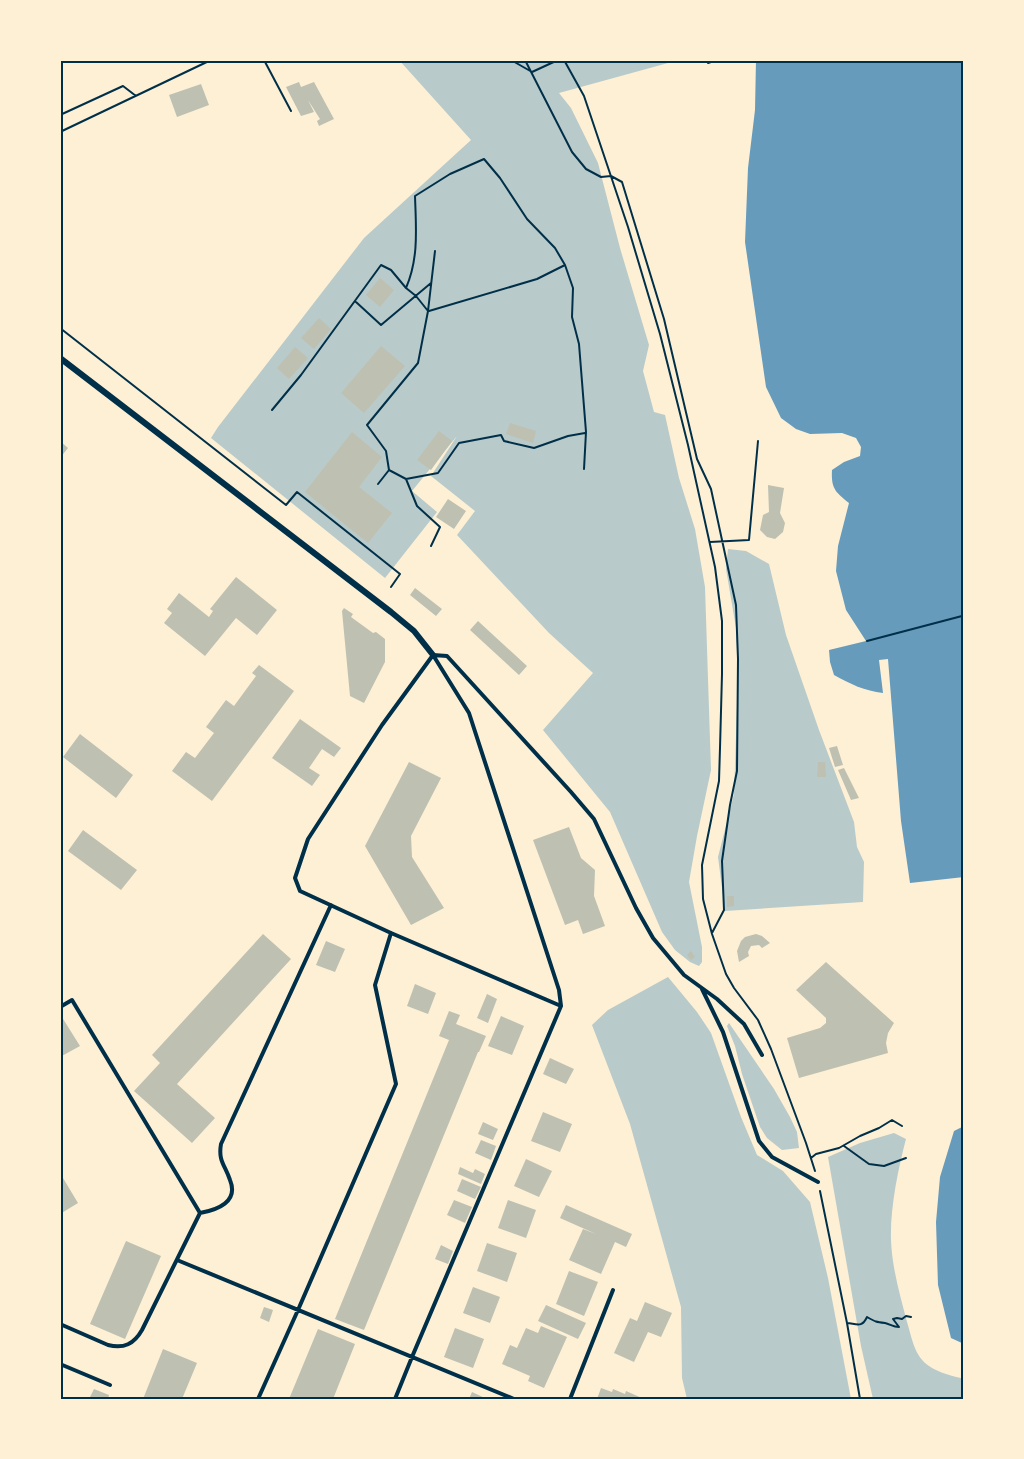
<svg xmlns="http://www.w3.org/2000/svg" width="1024" height="1459" viewBox="0 0 1024 1459" font-family="Arial,sans-serif">
  <rect width="100%" height="100%" fill="#fdf0d5"/>
  <path fill="#b9caca" d="M399,60H679L559,93L571,108L598,163L620,248L649,345L643,371L654,412L665,415L679,478L695,529L705,587L711,770L697,836L689,882L702,947V962L699,966L690,962L675,950L662,932L610,812L543,730L593,673L549,633L457,535L475,511L431,476L457,436L412,491L437,512L385,578L211,438L218,427L364,238L471,140Z
    M728,549L746,551L769,564L786,635L819,730L854,822L857,847L864,862L863,902L725,911L718,857L734,794L738,678L736,628L726,569Z
    M668,977L697,1012L711,1033L741,1117L757,1155L783,1171L810,1202L828,1278L851,1399H687L682,1378L681,1307L630,1124L592,1025L608,1010Z
    M729,1023L774,1089L790,1117L797,1132L799,1148L782,1150L767,1138L760,1127L742,1074L735,1046L727,1026Z
    M894,1133L906,1139C898,1169 890,1209 891,1240C892,1268 900,1295 907,1322C912,1338 914,1356 929,1366C939,1373 953,1376 964,1379V1399H873L861,1346L828,1157L860,1143Z"/>
  <path fill="#669bbc" d="M756,60H964V877L910,883L901,821L888,659L879,660L883,693C865,691 850,684 834,675L830,662L829,650L866,641L846,610L836,571L838,546L849,503C835,492 831,488 832,470L844,462L860,456L861,447L856,438L842,433L810,434L796,429L781,418L766,387L745,242L748,168L755,110Z
    M964,1126V1344L951,1338L938,1285L936,1222L940,1177L954,1131Z"/>
  <path fill="#bec0b2" d="M299,82L301,87L314,82L334,119L319,126L317,121L320,119L308,100L314,112L301,116L286,87Z
    M201,84L209,105L177,117L169,95Z
    M380,278L394,290L380,307L366,295Z
    M319,318L331,329L314,349L301,338Z
    M381,346L405,366L364,413L341,393Z
    M295,347L308,358L289,379L277,368Z
    M510,423L536,431L533,443L506,434Z
    M439,431L452,441L431,470L417,460Z
    M352,432L382,457L359,487L392,513L368,543L305,492Z
    M60,441L68,448L60,458Z
    M768,485L784,488L780,513L785,523L783,532L775,539L767,537L760,530L763,515L769,512Z
    M448,499L466,511L454,529L436,517Z
    M236,577L277,610L257,635L236,618L205,656L164,623L172,613L167,609L179,593L209,617L213,611L210,609Z
    M415,588L442,609L436,616L410,595Z
    M344,608L353,614L351,617L373,633L376,632L385,639V662L364,703L350,696L342,611Z
    M478,621L527,666L519,675L470,630Z
    M259,665L294,691L212,801L172,771L186,752L195,758L214,733L206,727L226,700L234,706L256,676L252,673Z
    M300,719L341,748L334,757L322,749L309,768L320,775L312,786L272,758Z
    M80,734L133,775L116,798L63,757Z
    M837,746L843,765L835,767L829,748Z
    M409,762L441,778L411,836L412,857L444,908L411,925L365,846Z
    M818,762H825L826,777H817Z
    M844,768L859,798L851,800L838,770Z
    M569,827L581,858L595,870L594,896L605,926L583,934L578,920L565,925L533,840Z
    M83,830L137,870L121,890L68,851Z
    M727,896H734V906L727,907Z
    M263,934L291,959L177,1084L215,1118L192,1143L134,1091L160,1063L152,1055Z
    M756,934L762,936L770,943L762,948L759,945L751,946L748,952L749,956L739,962L737,951L741,941L745,937Z
    M326,941L345,949L335,972L316,965Z
    M691,951L695,957L691,960L687,955Z
    M826,962L894,1023L888,1033L886,1043L888,1053L799,1078L787,1038L820,1028L826,1023V1018L796,990Z
    M415,984L436,993L428,1014L407,1006Z
    M487,994L497,999L488,1023L477,1018Z
    M449,1011L460,1015L456,1024L486,1036L479,1052H478L364,1330L335,1319L449,1040L439,1036Z
    M60,1014L80,1046L60,1057Z
    M501,1016L524,1026L512,1055L488,1046Z
    M550,1058L574,1069L566,1084L543,1074Z
    M543,1112L572,1124L560,1152L531,1141Z
    M483,1122L498,1129L493,1140L478,1134Z
    M481,1140L496,1146L491,1160L475,1153Z
    M526,1159L552,1171L539,1197L514,1186Z
    M460,1167L473,1173L475,1169L485,1174L481,1184L458,1174Z
    M60,1173L78,1203L60,1214Z
    M462,1179L481,1187L475,1199L457,1191Z
    M454,1200L472,1207L465,1223L447,1215Z
    M508,1200L536,1210L526,1238L498,1228Z
    M566,1205L632,1234L626,1247L615,1242L601,1274L569,1260L583,1229L596,1234L560,1218Z
    M126,1241L161,1256L125,1339L90,1324Z
    M487,1243L517,1253L507,1282L477,1271Z
    M441,1245L453,1251L448,1264L435,1259Z
    M569,1271L598,1282L584,1316L556,1304Z
    M473,1287L500,1297L490,1323L463,1313Z
    M645,1302L672,1313L661,1337L648,1332L634,1362L614,1353L630,1318L637,1321Z
    M546,1305L586,1323L578,1339L538,1321Z
    M264,1307L273,1310L269,1322L260,1318Z
    M541,1326L567,1337L544,1388L528,1381L530,1376L502,1364L510,1345L517,1348L526,1328L538,1333Z
    M455,1328L484,1339L473,1368L444,1357Z
    M318,1329L355,1344L333,1399H289Z
    M163,1349L197,1363L182,1399H143Z
    M601,1388L612,1392L613,1389L625,1394L626,1391L644,1399H597Z
    M94,1389L109,1395L108,1399H89Z
    M472,1392L487,1399H469Z"/>
  <g fill="none" stroke-linecap="round" stroke-linejoin="round">
    <path stroke="#003049" stroke-width="2" d="M264,60L291,111
      M511,60L532,72L558,60
      M525,60L572,152L586,169L601,177L611,176L622,182L664,319L697,459L711,489L736,605L738,659L737,771L730,805L722,861L724,910L712,933
      M564,60L584,96L628,227L660,334L688,445L715,567L722,621V674L720,748L719,781L702,865L703,899L712,934L726,974L734,988L758,1020L771,1049L806,1143L815,1171
      M708,63L717,60
      M60,115L123,86L136,96
      M60,132L211,60
      M356,302L381,325L431,283
      M428,311L416,296L406,288C419,258 416,228 415,196L450,174L484,159L500,178L527,219L555,248L565,265L573,288L572,317L579,344L586,432L584,469
      M429,311L537,279L565,265
      M60,328L286,505L297,492L400,574L391,587
      M272,410L301,375L381,265L391,270L406,288
      M389,470L406,479L438,473L459,443L501,435L504,441L534,448L568,436L585,433
      M406,479L417,506L440,527L431,546
      M378,484L389,470L386,451L367,425L418,363L428,311L435,251
      M710,542L749,540L758,441
      M867,641L962,616
      M844,1146L869,1164L884,1166L906,1158
      M811,1158L816,1154L839,1148L860,1136L879,1128L892,1120L902,1126
      M820,1191L847,1323L860,1399
      M847,1323C857,1324 862,1328 867,1317C876,1322 876,1322 885,1323C890,1324 893,1327 899,1327L893,1319L897,1318L902,1319L906,1316L911,1317"/>
    <path stroke="#003049" stroke-width="4" d="M433,655L382,725L308,839L295,878L300,891L391,933L561,1006
      M433,655L447,656L571,792L594,819L636,908L653,938L684,975L717,999L744,1024L762,1055
      M702,989L723,1032L759,1141L772,1157L818,1182
      M60,1007L72,1000L200,1213
      M200,1213C217,1210 239,1202 230,1180C225,1165 218,1161 221,1144L331,905
      M177,1260L514,1399
      M60,1324L108,1345C124,1349 134,1344 142,1330L200,1213
      M60,1364L110,1385
      M258,1399L298,1310L396,1084L375,985L391,933
      M395,1399L412,1357L561,1006L559,990L469,713L433,655
      M570,1399L613,1290"/>
    <path stroke="#003049" stroke-width="6" d="M60,358L391,612L414,631L433,655"/>
  </g>
  <rect width="1024" height="1459" fill="none" stroke="#fdf0d5" stroke-width="123"/>
  <rect x="62" y="62" width="900" height="1336" fill="none" stroke="#003049" stroke-width="2"/>
</svg>
